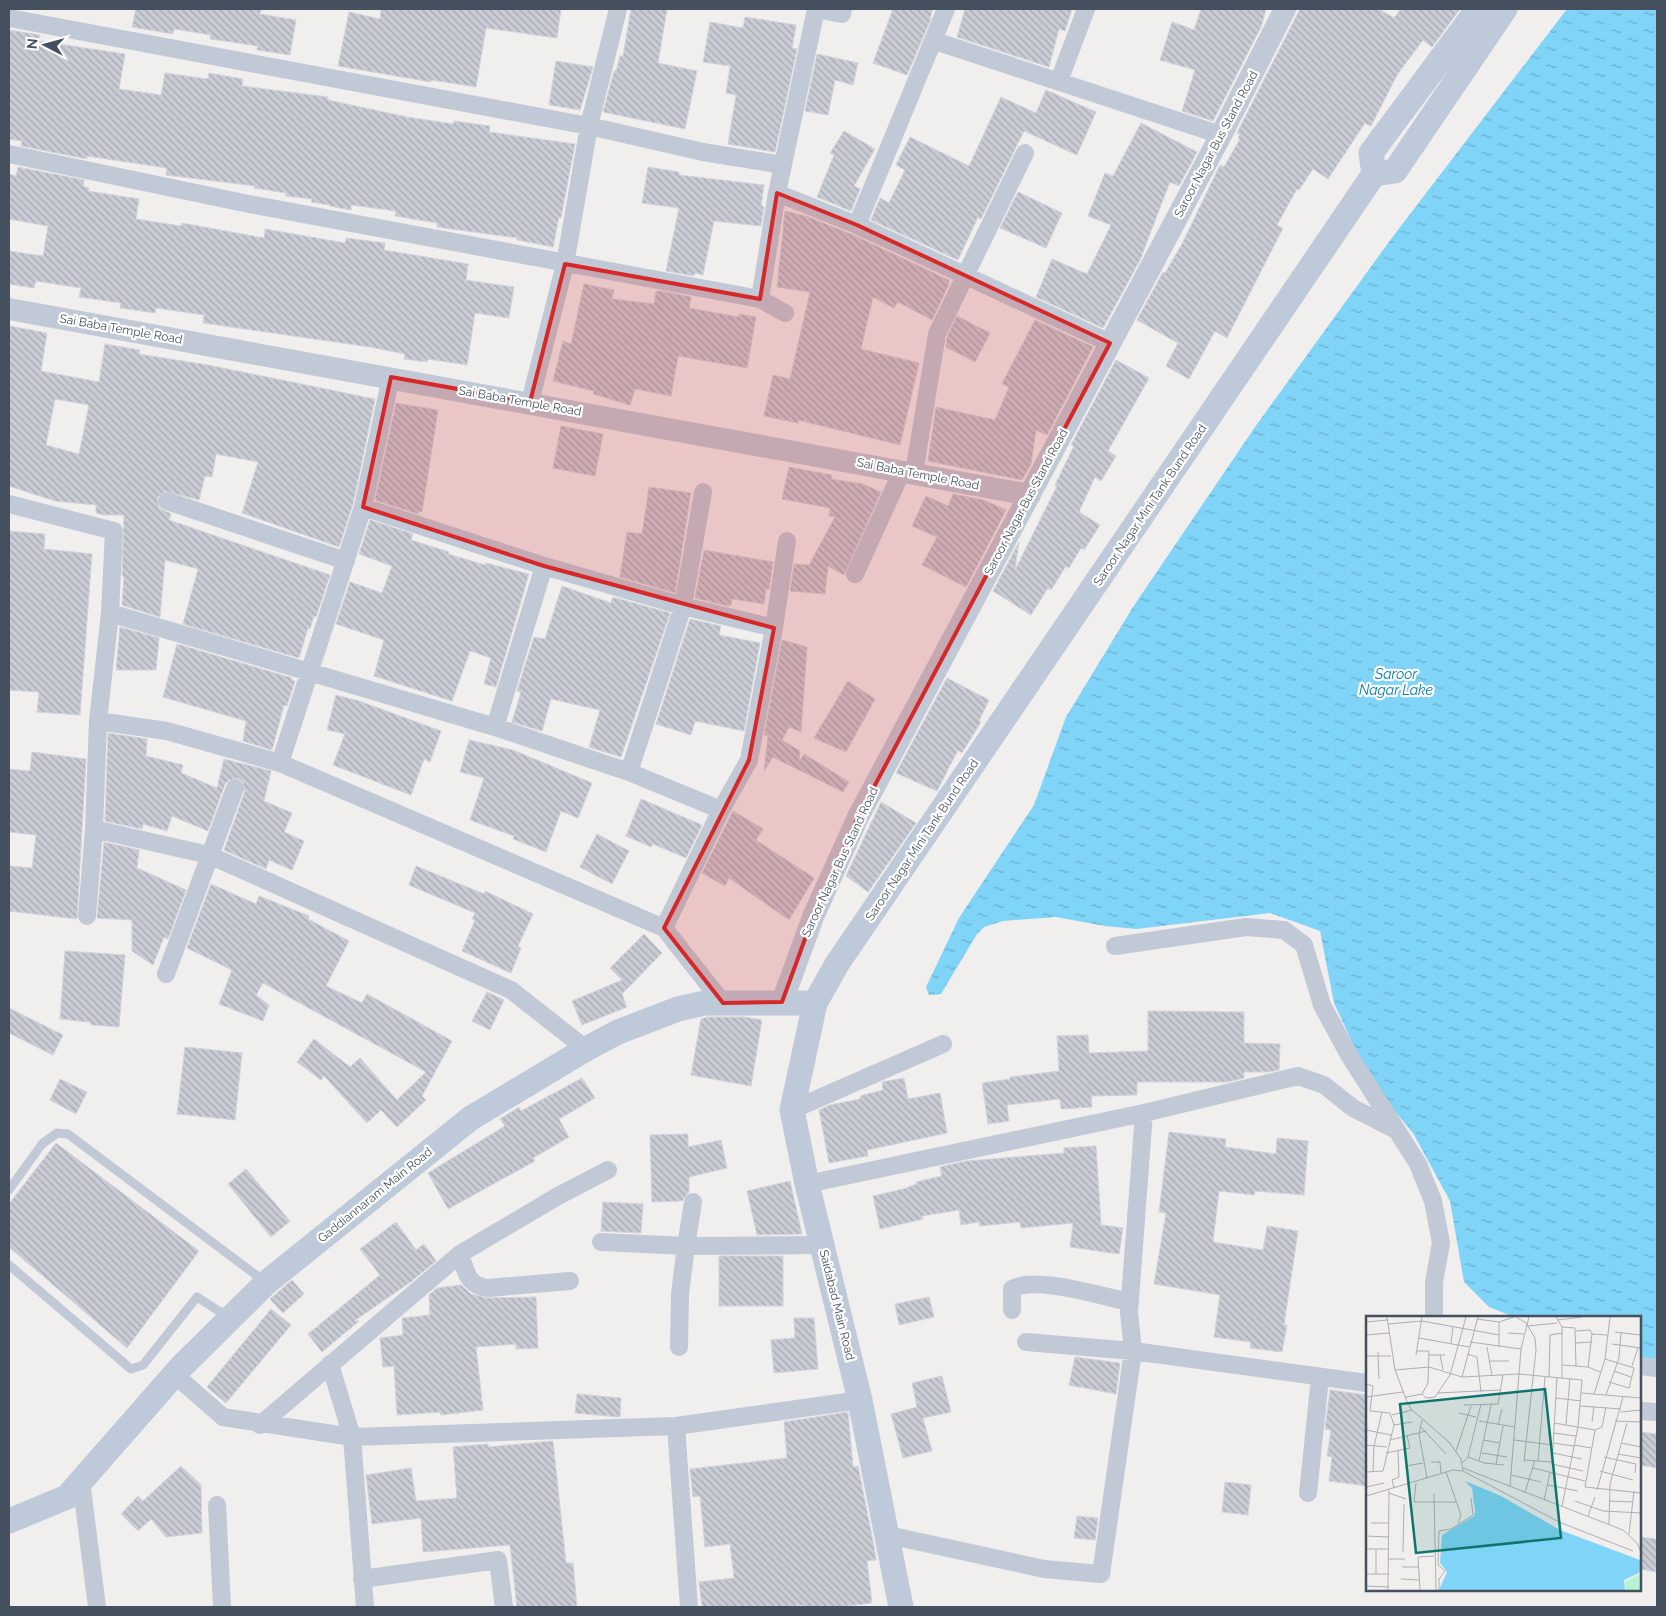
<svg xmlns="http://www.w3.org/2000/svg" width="1666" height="1616" viewBox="0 0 1666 1616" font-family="Raleway,sans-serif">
  <defs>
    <pattern id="water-ripples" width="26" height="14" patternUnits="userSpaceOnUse" patternTransform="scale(1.25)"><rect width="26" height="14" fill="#7fd4f7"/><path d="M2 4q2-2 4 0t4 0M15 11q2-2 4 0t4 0" fill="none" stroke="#6aaecb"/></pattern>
    <pattern id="building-back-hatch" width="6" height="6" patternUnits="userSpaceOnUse" patternTransform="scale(1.25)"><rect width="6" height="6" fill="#caccd5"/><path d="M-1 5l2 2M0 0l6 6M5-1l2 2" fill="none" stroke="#a6a8b0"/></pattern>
  </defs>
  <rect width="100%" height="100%" fill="#f1eeee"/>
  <path fill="url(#water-ripples)" d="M1567,9H1657V1359H1640V1317H1514L1489,1307L1464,1282L1450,1201L1413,1133L1371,1083L1334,1003L1320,931L1270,913L1136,929L1105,926L1056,917L1003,921L984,927L977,934L941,994L929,995L926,987L959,918L1034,805L1066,717L1133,607L1255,427L1391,239Z"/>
  <path fill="url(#building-back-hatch)" stroke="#d2d3db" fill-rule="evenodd" d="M136,9H261L260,14L296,20L290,55L257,50L258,46L210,39L211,35L174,29L173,34L132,27Z
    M381,9H561L557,38L486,28L476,87L431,80V82L338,66L349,12L380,19Z
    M631,9H667L658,63L697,71L685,129L603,112L614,71H616L620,56H623Z
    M893,9H932L930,21L907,75L873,63Z
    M965,9H1072L1065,31L1059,29L1049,67L957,37Z
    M1201,9H1266L1261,27L1213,121L1182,111L1195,70L1160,60L1172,22L1194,30Z
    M1300,9H1379L1394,18L1401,9H1460L1432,47L1423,40L1397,75L1371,126L1365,123L1328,179L1313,169L1299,190L1297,189L1277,225L1283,228L1227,338L1215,331L1189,379L1166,366L1178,343L1137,320L1163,272L1165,273L1182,244L1220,165L1224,167L1240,139L1238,138L1240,134L1237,133Z
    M745,17L796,25L792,48L797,49L775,152L728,144L736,95L726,93L730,66L703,62L710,22L743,28Z
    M9,30L40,35L39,41L125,54L119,89L161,95L165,73L208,79L209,73L243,79L242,86L328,97V100L407,117L453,124L454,121L490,126L489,132L575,144L561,218L559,217L553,247L517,240V238L437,227V223L395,216L396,211L351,205V210L330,206V205L311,202L312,199L286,196V193L254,188L255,186L166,175L167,168L87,156V159L21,146L22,141L9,139Z
    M817,54L858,63L853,85L835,80L828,115L805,111Z
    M556,61L593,67L580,110L549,105Z
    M1046,90L1096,112L1077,155L1024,131L981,219L978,217L958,260L871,220L880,198L889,203L905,170L896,165L910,137L969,166L1001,97L1036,113Z
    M1141,123L1197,152L1179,186L1170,182L1140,260L1103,328L1036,297L1052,259L1087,274L1111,225L1088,216L1105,173L1113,176Z
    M844,131L875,149L854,186L860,189L851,211L817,197L834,155L830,153Z
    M18,167L84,180L83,186L89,188L88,191L139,199L136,219L181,226L182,223L264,238L265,229L345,243L346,238L385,243L384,250L468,264L466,280L514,287L509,318L475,313L467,365L428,359L427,362L404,359L405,354L370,347L203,323L204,315L156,308L155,313L120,308L121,303L79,297L81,288L36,281L34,288L9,284V251L43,256L48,226L9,219V174L16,176Z
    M648,167L679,172V175L764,185L761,206L764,207L761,226L714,221L703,275L695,273L694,276L666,271L679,208L642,203Z
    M1018,192L1062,213L1046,248L1000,228Z
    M785,211L806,216L853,235L949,280V284L932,320L898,302L894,308L873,297L861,349L919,363L900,445L798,420V423L764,416L773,375L790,379L810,292L777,287Z
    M584,284L614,290L612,299L654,304L656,291H661L691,297L689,308L739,317V314L756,317L747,368L678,356L671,396L635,389L630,405L593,394L594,391L553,381L563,341L571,344Z
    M957,316L990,333L975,362L946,347L947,337Z
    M1035,320L1093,347L1047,435L1036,430L1031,464L1022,480L928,461L936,407L995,420L1009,387L1002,384Z
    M9,326L47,333L41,371L99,382L105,344L140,350L139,354L208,365L375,399L353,504L339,547L242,513L258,462L216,454L212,477L205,476L199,500L165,491L157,498L159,508L171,514L169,520L330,575L316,617L314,616L310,629L308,628L299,658L183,624L198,569L165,560L160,617L122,605L124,576H122L124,515H103L96,513V505L55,501L9,486ZM55,399L89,405L79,454L46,445Z
    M1116,360L1149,378L1108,451L1116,456L1101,481L1095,477L1079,512L1100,525L1084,550L1081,548L1069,568L1066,566L1051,590L1048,588L1031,615L993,591L1019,542L1015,570L1057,486L1055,485L1074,446L1071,445Z
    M396,403L438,410L422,512L419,511L418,514L375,500Z
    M561,426L603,434L595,476L553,468Z
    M789,467L832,475L831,479L863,484L881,492L844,575L828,566L825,594L790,591L794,564L809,565L835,517L829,516L830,508L782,499Z
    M649,487L691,493L675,593L620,577L627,532L642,534Z
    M953,494L984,500L1006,510L966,587L922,565L937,537L912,526L926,496L948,506Z
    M370,520L413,534L411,540L449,552L448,554L485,565L486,563L529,574L496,687L484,684L491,658L470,651L452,701L374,676L384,640L336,624L350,582L382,593L392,566L359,554Z
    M9,531L45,534L44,549L92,554L80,715L37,712L39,692L9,690Z
    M704,550L773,562L769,589H766L764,604L732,599L731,605L728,606L695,598Z
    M562,586L611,603L612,598H616L670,613L621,757L589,747L600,710L551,699L542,731L512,722L521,692L517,691L534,637L545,639Z
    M690,619L721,626L719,635L760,643L744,731L695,721L691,735L656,724Z
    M120,627L159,638L156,670H116Z
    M782,640L807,647L801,732L789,727L782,740L800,751L799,762L804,754L849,782L843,792L773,757L764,771L768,736L764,735Z
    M177,644L292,678L291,680L295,681L287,706L284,705L272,750L243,741L246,721L163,697Z
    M947,678L989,700L979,721L981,722L962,753L958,750L937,791L896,773Z
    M848,681L875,699L846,752L814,738Z
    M336,695L359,701L441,731L430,762L424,759L411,795L333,765L345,734L327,730Z
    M108,733L147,739L146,756L183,765L181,773L217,788L224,759L271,771L264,801L292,813L284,832L304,841L292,870L269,860L266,869L224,850L245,791L243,782L238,778L229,780L225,784L208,831L172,816L167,831L143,824L142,829L105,821Z
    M469,740L513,750L592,783L578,818L561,811L546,852L513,839L514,836L470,820L484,778L460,772Z
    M32,752L86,759L77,919L9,911V866L32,868L36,835L9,832V769L30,771Z
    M641,799L702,825L686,858L653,844L651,847L626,836Z
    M881,802L916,823L868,892L846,876Z
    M733,811L763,829L756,840L814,878L789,920L729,878L725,886L702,873Z
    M597,834L629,851L612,884L580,867Z
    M104,842L139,850L137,868L186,890L168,939L164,937L153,965L132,951V920L97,918Z
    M416,866L484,894L485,891L533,914L518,946L521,948L511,973L462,951L475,920L472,919L475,913L409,885Z
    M211,884L256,904L259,896L309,916L308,919L349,941L326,986L362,1003L367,994L452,1041L422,1096L426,1100L397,1127L381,1110L367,1123L324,1076L321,1080L297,1062L314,1039L350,1067L360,1058L397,1100L426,1072L263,983L256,995L269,1005L263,1021L219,1004L232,970L187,948Z
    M644,934L662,953L622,994L627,1007L582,1025L572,1001L622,980L610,968Z
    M65,951L125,955L119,1027L92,1025L89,1022L60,1019Z
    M487,992L504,1000L490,1030L472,1021Z
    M9,1008L63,1035L53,1055L9,1033Z
    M1148,1011L1244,1012V1043L1280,1044L1279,1070L1267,1072H1244V1078L1227,1082H1137V1095L1091,1096L1092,1107L1061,1109L1060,1099L1007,1105L1009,1121L988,1124L982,1083L1010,1079V1077L1059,1071L1057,1036L1088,1035L1089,1053L1148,1051Z
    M707,1017H745L762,1020L751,1086L691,1075L701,1019Z
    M185,1047L242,1053L235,1120L177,1114Z
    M582,1078L595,1098L559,1119L569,1137L533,1158L535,1161L448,1209L428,1173L505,1126L500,1119L519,1107L521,1111Z
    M904,1078L908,1099L940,1093L947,1133L867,1150L868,1156L829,1163L819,1110L830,1105L860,1099V1096L883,1090L882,1082Z
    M60,1079L87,1092L76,1114L50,1100Z
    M1169,1132L1226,1139L1225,1147L1276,1154L1277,1138L1308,1141L1304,1195L1255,1191L1254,1195L1219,1191L1213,1242L1263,1250L1267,1226L1298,1231L1284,1325H1287L1282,1352L1250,1348L1251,1342L1214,1337L1220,1295L1154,1284L1166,1213L1159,1212Z
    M688,1134V1147L721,1140L727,1168L689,1177V1192L682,1201L652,1202L650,1135Z
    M56,1143L199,1251L127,1348L9,1247V1204Z
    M1096,1146L1101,1225L1123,1228L1119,1254L1070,1247L1073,1223L1021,1228L1020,1222L980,1226L979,1222L961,1225L959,1210L922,1216L923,1219L880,1229L873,1196L903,1189L917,1184L916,1182L942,1176L940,1167L966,1161L1064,1153V1148Z
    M246,1169L290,1221L271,1237L228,1184Z
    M790,1181L802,1234L757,1235L747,1191Z
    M603,1202L643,1204L641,1233L601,1231Z
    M396,1222L416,1250L424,1244L436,1261L412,1281L354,1321H359L322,1352L308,1334L380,1275L360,1249Z
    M719,1256H783V1306H719Z
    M292,1280L304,1294L283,1313L270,1299Z
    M461,1285L471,1294L486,1298L536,1297L538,1348L516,1349V1344L476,1347L483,1410L441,1415L440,1412L397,1415L394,1366L383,1367L380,1338L403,1335L402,1318L430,1315L429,1295L437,1288Z
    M929,1297L934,1317L899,1325L895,1304Z
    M271,1309L291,1325L226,1403L207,1387Z
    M794,1318H814L818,1369L774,1373L771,1340L795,1338Z
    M1075,1357L1120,1363L1116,1394L1069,1385Z
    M942,1376L951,1412L923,1418L932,1451L903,1458L891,1414L917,1407L912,1383Z
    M1330,1390L1367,1395V1486L1329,1481L1332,1457L1327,1456L1331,1430L1325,1429Z
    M577,1394L621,1398L620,1417L575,1413Z
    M848,1412L853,1467L858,1466L874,1546L876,1560L867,1561L872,1603L838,1607H804V1605L787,1607H702L699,1582L734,1578L730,1544L705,1547L700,1496L693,1497L690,1469L787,1458L784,1422Z
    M1640,1432L1657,1434V1468L1640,1465Z
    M553,1441L566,1563H573L577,1607H517L510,1545L423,1552L421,1518L372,1524L366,1475L411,1468L416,1501L457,1498L453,1447L488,1444V1447Z
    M181,1466L201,1485L202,1533L166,1537L151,1519L138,1531L121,1514L138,1496L143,1501Z
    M1225,1482L1251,1485L1248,1515L1222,1512Z
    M1077,1516L1098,1518L1095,1540L1074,1538Z
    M1640,1537L1657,1539V1572L1640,1569Z"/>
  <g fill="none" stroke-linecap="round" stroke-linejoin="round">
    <path stroke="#c0c9d5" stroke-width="9" d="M9,1190L42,1144L57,1133L68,1134L264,1281
      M9,1265L131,1369L143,1365L197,1297L228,1317"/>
    <path stroke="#c0c9d5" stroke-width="18" d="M9,18L589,126L703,152L783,165
      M935,41L1221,135
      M1059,81L1086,9
      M9,154L249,204L760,299L785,313
      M777,193L857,225L1110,343
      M857,225L946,9
      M760,299L777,193L816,9L842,14L843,9
      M530,402L565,264L589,126L618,9
      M914,473L937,334L1025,153
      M167,501L346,561
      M9,504L114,531L110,613L98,721L94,829L87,916
      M363,507L544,566L683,606L774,628
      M855,574L902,471
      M110,613L495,727L629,772L721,810
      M98,721L167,731L280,763L664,928L723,1003
      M495,727L544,566
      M280,763L363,507L391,377
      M629,772L683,606L703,492
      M94,829L209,855L511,990L586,1049
      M664,928L721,810L749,760L774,628L787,541
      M1115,946L1246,927L1284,930L1304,945L1322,1005L1349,1055L1418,1164L1433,1201L1441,1243L1434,1282V1317
      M166,974L235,788
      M792,1110L943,1044
      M807,1184L1144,1113L1298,1076L1324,1085L1353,1108L1396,1130
      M601,1242L686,1246L693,1202
      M460,1254C466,1271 467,1286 488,1288L570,1281
      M1012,1310V1289C1036,1275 1103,1297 1130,1302
      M1026,1342L1133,1351L1367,1383
      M679,1347L680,1294L686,1246L822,1245
      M330,1364L352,1437L365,1607
      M1640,1366L1657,1368
      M175,1375L223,1417L352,1437L676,1426L860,1400
      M1640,1411L1657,1412
      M260,1425L460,1254L558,1196L608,1170
      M676,1426L689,1607
      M81,1481L97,1607
      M1308,1493L1320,1378
      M217,1505L222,1607
      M888,1535L1044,1569L1101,1574L1133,1351L1129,1312L1144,1113
      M362,1579L498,1560L504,1607"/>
    <path stroke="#c0c9d5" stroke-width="22" d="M9,309L1030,495
      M782,1002L813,917L858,817L1221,135L1285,9"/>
    <path stroke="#bec9da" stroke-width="25" d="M1374,174L1395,171L1505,9
      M9,1521L67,1497L181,1367L266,1283L471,1118L586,1049L618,1032L678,1009L705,1003H815
      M901,1607L860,1400L807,1184L792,1110L815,1003L837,964L1374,174L1371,153L1478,9"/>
  </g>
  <path fill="#d62828" fill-opacity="0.2" stroke="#d62828" stroke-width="4" stroke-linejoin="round" d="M777,193L857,225L1110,343L858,817L813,917L782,1002L723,1003L664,928L749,760L774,628L544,566L363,507L391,377L530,402L565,264L760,299Z"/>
  <g text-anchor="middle" stroke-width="4.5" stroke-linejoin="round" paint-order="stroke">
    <g font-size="12" fill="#44505e" stroke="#fff">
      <text transform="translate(1216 144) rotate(-62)" y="4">Saroor Nagar Bus Stand Road</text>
      <text transform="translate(121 329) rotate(10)" y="4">Sai Baba Temple Road</text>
      <text transform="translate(520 401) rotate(10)" y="4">Sai Baba Temple Road</text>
      <text transform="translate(918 474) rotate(11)" y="4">Sai Baba Temple Road</text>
      <text transform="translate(1026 502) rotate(-62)" y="4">Saroor Nagar Bus Stand Road</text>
      <text transform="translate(1150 505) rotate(-56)" y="4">Saroor Nagar Mini Tank Bund Road</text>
      <text transform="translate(922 840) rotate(-56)" y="4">Saroor Nagar Mini Tank Bund Road</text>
      <text transform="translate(840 862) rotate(-65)" y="4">Saroor Nagar Bus Stand Road</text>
      <text transform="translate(375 1195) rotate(-39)" y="4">Gaddiannaram Main Road</text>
      <text transform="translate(837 1305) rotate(76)" y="4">Saidabad Main Road</text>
    </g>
    <g font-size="14" font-style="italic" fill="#017bad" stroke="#fff">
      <text x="1396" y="679">Saroor<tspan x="1396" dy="16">Nagar Lake</tspan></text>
    </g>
  </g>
  <g transform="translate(1366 1316)">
    <rect width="275" height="275" fill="#f1eeee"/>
    <path d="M275,258V274H260L259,265Z" fill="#b7f4d4"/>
    <path d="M99,165L135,180L194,214L274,244L275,256L258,264L259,274H73L81,256L74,247L76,219L108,200L109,195L106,172Z" fill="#7fd4f7"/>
    <path fill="none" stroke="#acafb4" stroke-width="1" d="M21,1L29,54L40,83L45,93L83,126L95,143L97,155M150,1L160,7L169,22L170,34L158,146M190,1L196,11V62M111,3L133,6L148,1M191,4L216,1M0,6L21,4M133,6V31M22,8L56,5L133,19M162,10L191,7M196,11L209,12L210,50M210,15L224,14L226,18L222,51M249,16L275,19M142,17L158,18M226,18L241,19M0,19L23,17M53,22L103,31M104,26L155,33M85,27L87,11M210,27L226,26M246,28L275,32M121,31L126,60M12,36L13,63M101,38L111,41L115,76M50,39L56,1M63,39H79M74,39L77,54M0,40H25M239,43L268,52L263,72L243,66M124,45H143M197,49L222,51L234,56M266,50L272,32M29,54L63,51L96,61L153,58L216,64L212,111L196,190M248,55L265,61M96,61L112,1M183,61L184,19L197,17M191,61L186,148L217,155M0,68L7,70L4,95L24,97L28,109L46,106M71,77L134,74M215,77L275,82M56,78L60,82L69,81L84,59L100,1M228,78L239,43L244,1M240,79L253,42L255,17M0,81L37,76M40,81L56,78L62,67L63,35H51M190,82L215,85M98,89L132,88L137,59M214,90L255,93M240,91L236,111L229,114L219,171L275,177M255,96L275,94M93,97L110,101M26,99L46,94M56,104L53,118L61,162M113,105L149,111M249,105L275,106M226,106L228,90M188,107L229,114M200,108L204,62M132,109L136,93M54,110L80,138M0,114L25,119M187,117L210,120M24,124L60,115M118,124L133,127M148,124L186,129M187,127L208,130M255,127L275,131M0,129L21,131M208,129L225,132M90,135L105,90M20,137L44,132L41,120M116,137L141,141M187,137L216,143M252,138L275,142M102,141L118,147L138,149M238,141L270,148L269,157M159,144L185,146M113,145L125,89M172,145L179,61M65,146H74L75,157M96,147L102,141L115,88M130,148L137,110M97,152L257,214L271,227L275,236M167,152L219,165M234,155L267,164M0,156L17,155L28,109M7,156L8,130L16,96M80,156L95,199L92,207M145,159L175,166M50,167L48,186H90M43,168L40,150L57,147M182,169L212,175M144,170L155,33L163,1M0,171L18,167M28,172L26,164L33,161L32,135M231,174L257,81M159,176L169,144M23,177L40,183M68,178L70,274M0,180L87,154L97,155L193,206L267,235M178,184L184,157M209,185L237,195L275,197M244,185L267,186M222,200L229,181M5,207H23M243,208L244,168L261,107M263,218L268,175M0,220L23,221M0,233H23M37,236L38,188M22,243H39M36,251H52M0,258H22M10,258V233M35,263L53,264M0,270L22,271M22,274L23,174M54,274L52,241L68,240M73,274V263L79,255L72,249L73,215L85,213L107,199L105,182"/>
    <path fill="#0f766e" fill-opacity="0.15" stroke="#0f766e" stroke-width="2.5" d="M179,73L195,222L50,237L34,88Z"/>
    <rect width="275" height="275" fill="none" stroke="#44505e" stroke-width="2.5"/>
  </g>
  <rect width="1666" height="1616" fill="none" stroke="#44505e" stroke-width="20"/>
  <g transform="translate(45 45) rotate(276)" stroke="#ffffff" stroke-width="4" paint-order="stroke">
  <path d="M0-4L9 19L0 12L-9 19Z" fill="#44505e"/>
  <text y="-8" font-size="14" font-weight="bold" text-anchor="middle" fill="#44505e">N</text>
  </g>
</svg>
